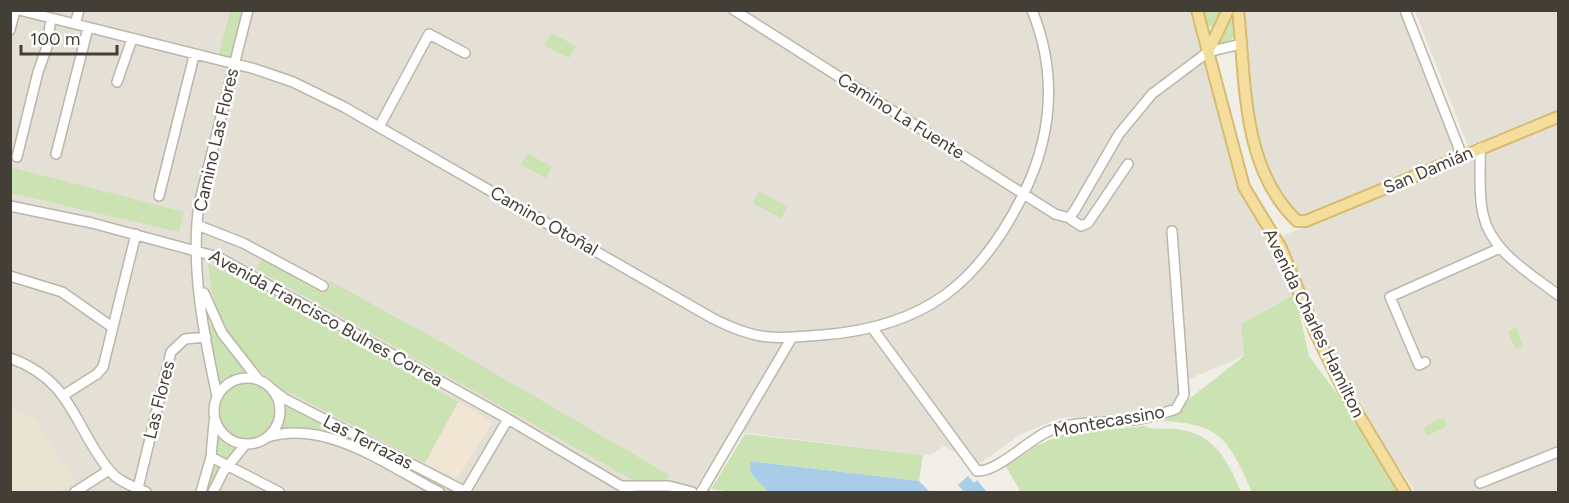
<svg xmlns="http://www.w3.org/2000/svg" width="1569" height="503" viewBox="0 0 1569 503" font-family="Figtree,sans-serif">
  <rect width="100%" height="100%" fill="#f1eee7"/>
  <path fill="#e5e0d5" d="M10,11H1190L1244,196L1271,240L1295,294L1241,324L1244,356L1189,379L1187,399L1180,413L1060,418L1019,435L978,465L944,446L931,455H923L731,431L693,492H11Z
    M1243,11H1402L1456,153L1310,215H1298L1285,202L1259,151L1252,105Z
    M1415,11H1558V111L1468,146Z
    M1558,122V492H1416L1382,444L1337,366L1311,313L1282,236Z"/>
  <path fill="#f1e6d4" d="M458,402L493,422L457,479L425,463Z"/>
  <path fill="#e9e3d2" d="M11,410L35,419L76,482L58,492H11Z"/>
  <path fill="#cbe2b3" d="M230,11H243L231,57L219,54Z
    M1201,11H1232L1235,34L1231,41L1216,46L1219,33L1205,23Z
    M551,33L576,46L569,58L544,45Z
    M527,153L552,167L546,178L521,165Z
    M10,167L184,212L179,232L11,193Z
    M759,191L787,207L781,218L753,203Z
    M262,259L324,290L330,281L443,343L669,475L666,482L640,484L256,269Z
    M208,264L218,266L217,269L284,300L458,402L425,463L281,388L249,362L225,329L212,293Z
    M1295,294L1309,356L1338,395L1400,492H1252C1227,435 1218,422 1154,421L1180,413L1189,399L1244,356L1241,324Z
    M214,324L248,373L234,375L219,386L211,351L209,325Z
    M1516,327L1523,346L1515,349L1508,331Z
    M220 411a27 27 0 1 1 54 0a27 27 0 1 1-54 0Z
    M285,403L458,492H447C397,466 336,422 279,429L283,420V404Z
    M1443,417L1447,426L1427,436L1423,427Z
    M1144,426C1154,431 1165,427 1176,429C1214,433 1227,459 1241,492H1021L1006,467L1036,446L1064,434Z
    M745,434L923,455L919,481L751,461V473L768,492H734L711,489Z
    M221,437L239,445L211,492H205L218,438Z"/>
  <path fill="#a9cce8" d="M750,461L919,481L930,492H768L751,473Z
    M968,476L974,483L977,480L986,491L964,492L958,485Z"/>
  <g fill="none" stroke-linecap="round" stroke-linejoin="round">
    <defs>
      <path id="minor" d="M19,10L255,69L293,82L344,107L712,318C757,341 773,339 822,335C926,327 980,283 1025,191C1053,132 1057,72 1032,10
        M734,10L1055,214L1069,218L1075,210L1119,134L1152,94L1208,52L1241,44
        M1405,10L1462,156
        M75,24L79,10
        M10,30L15,10
        M117,82L132,39
        M379,127L429,34L465,53
        M1480,148C1481,169 1478,193 1483,214C1491,252 1530,273 1558,295
        M56,154L88,28
        M17,157L38,72L47,47L51,18
        M159,196L194,56
        M10,206L92,223L218,257L508,419L631,492
        M1069,218L1081,226L1088,223L1128,164
        M197,225L243,243L323,286
        M10,276L62,292L112,327
        M204,293L222,333L258,379
        M873,329L977,471C998,472 1029,439 1049,431C1080,418 1114,425 1145,418C1156,416 1166,412 1176,409L1184,395L1172,231
        M10,358C74,381 73,427 110,471C119,482 133,486 146,492
        M1425,362L1419,365L1390,297L1500,248
        M214 411a33 33 0 1 1 66 0a33 33 0 1 1-66 0Z
        M272,389L285,399L466,492
        M64,395L97,374L103,367L136,234
        M217,396C204,336 190,266 199,204L248,10
        M268,437C327,419 388,466 439,492
        M211,457L279,492
        M1480,483L1558,452
        M622,486H669L692,492
        M138,488L171,352L185,339L206,337
        M75,492L109,470
        M201,492L211,457L214,422
        M213,492L223,472L245,445
        M465,492L508,419
        M701,492L791,339"/>
      <path id="major" d="M1197,10L1244,187L1281,248L1316,334L1343,389L1405,492
        M1238,10C1246,81 1241,168 1297,221H1306L1558,117
        M1208,52L1228,10"/>
    </defs>
    <use href="#minor" stroke="#bcb6aa" stroke-width="12"/>
    <use href="#major" stroke="#d7bb6f" stroke-width="14"/>
    <use href="#minor" stroke="#fff" stroke-width="9"/>
    <use href="#major" stroke="#f3de9e" stroke-width="10"/>
  </g>
  <g text-anchor="middle" stroke-width="5" stroke-linejoin="round" paint-order="stroke">
    <g font-size="18" fill="#433f36" stroke="#fff">
      <text transform="translate(901 116) rotate(32)" y="6">Camino La Fuente</text>
      <text transform="translate(216 140) rotate(-77)" y="6">Camino Las Flores</text>
      <text transform="translate(1428 170) rotate(-23)" y="6">San Damián</text>
      <text transform="translate(544 221) rotate(30)" y="6">Camino Otoñal</text>
      <text transform="translate(326 318) rotate(29)" y="6">Avenida Francisco Bulnes Correa</text>
      <text transform="translate(1314 323) rotate(64)" y="6">Avenida Charles Hamilton</text>
      <text transform="translate(159 400) rotate(-76)" y="6">Las Flores</text>
      <text transform="translate(1109 421) rotate(-10)" y="6">Montecassino</text>
      <text transform="translate(368 442) rotate(27)" y="6">Las Terrazas</text>
    </g>
  </g>
  <rect width="1569" height="503" fill="none" stroke="#433f36" stroke-width="24"/>
  <path d="M21 45v9h96v-9" fill="none" stroke="#433f36" stroke-width="3"/>
  <text x="30" y="45" font-size="18" fill="#433f36" stroke="#ffffff" stroke-width="4.5" paint-order="stroke">100 m</text>
</svg>
